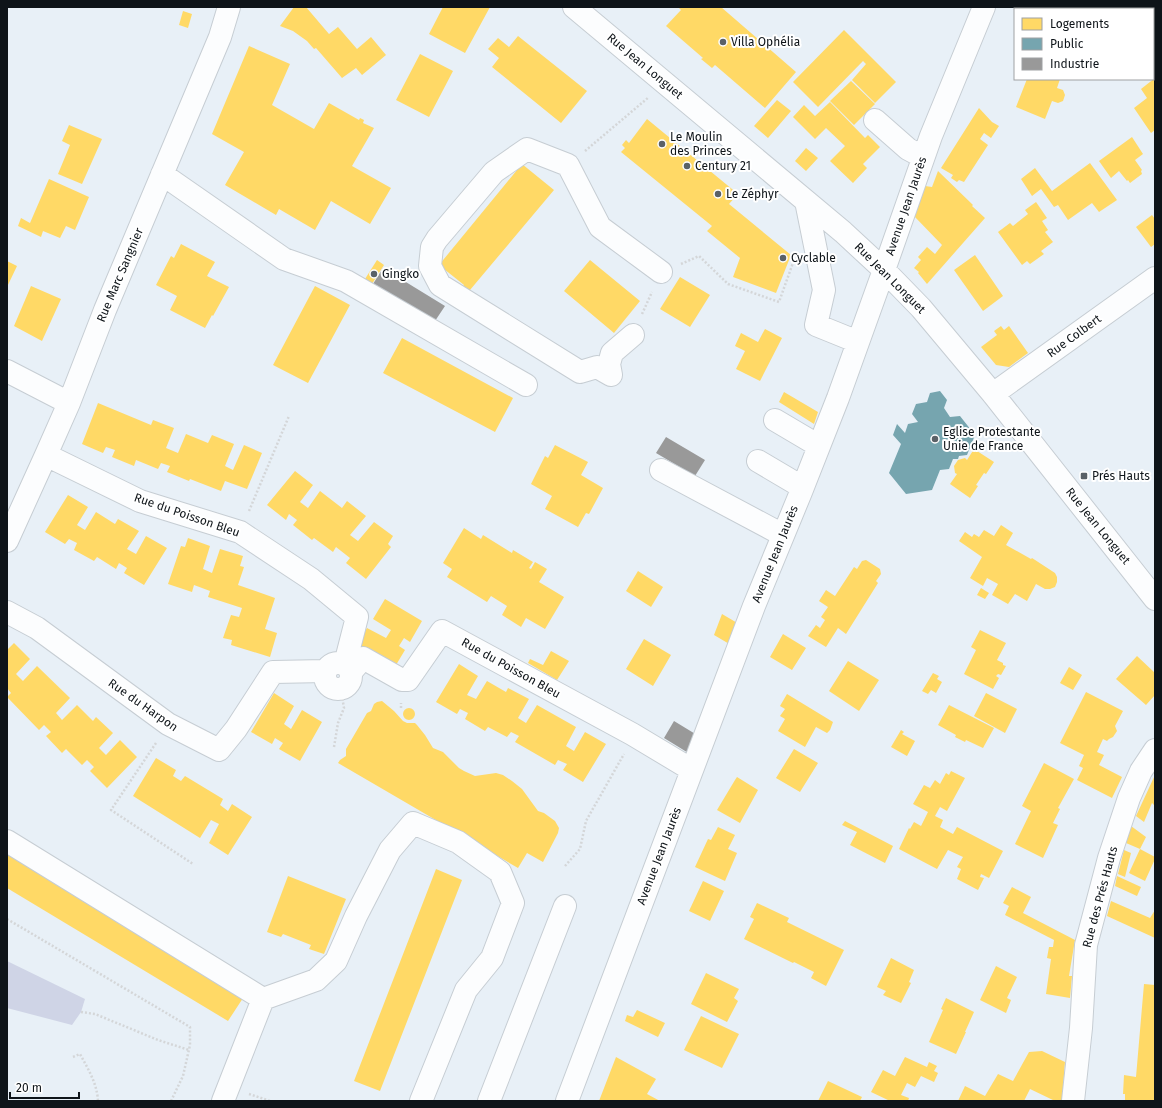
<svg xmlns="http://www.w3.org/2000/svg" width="1162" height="1108" viewBox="0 0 1162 1108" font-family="'Fira Sans',sans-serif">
  <rect width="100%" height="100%" fill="#e8f0f7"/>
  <path fill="#cfd4e6" d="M7,961L85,999L81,1012L72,1025L7,1008Z"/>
  <path fill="#ffd966" d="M294,7H306L329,34L338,27L357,49L371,37L386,55L362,75L356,68L342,78L316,48L314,49L307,41L293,31L280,26Z
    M443,7H490L465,53L429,34Z
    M680,7H721L796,72L765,108L715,65L712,68L701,59L703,58L666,26L681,10L679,8Z
    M1138,7H1155V27L1153,26V9H1140Z
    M183,11L192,14L188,28L179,25Z
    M844,30L896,82L875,103L852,80L866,64L863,61L818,107L793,82Z
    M518,36L587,91L561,123L492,67L499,58L488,49L498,38L509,47Z
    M249,46L290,64L272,105L314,129L329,103L359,120L360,118L364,120L363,123L374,128L352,166L391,188L370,224L331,201L315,230L279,209L276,215L225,185L244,152L212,134Z
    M420,54L453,71L429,117L396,100Z
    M1155,78V130L1151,133L1134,108L1147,98L1141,89Z
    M1027,79H1060L1057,88L1063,90L1065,95L1063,101L1058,103L1052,101L1045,119L1016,107Z
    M851,81L875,104L854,125L830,101Z
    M777,100L791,111L768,138L754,126Z
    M830,102L865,138L868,135L880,147L863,164L867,168L853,183L830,161L845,146L826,128L815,139L793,117L804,105L815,116Z
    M979,108L992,122L999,126L991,138L984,133L980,139L988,145L964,182L959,180L957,182L951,178L953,175L941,168Z
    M647,119L738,194L729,204L791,255L776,293L733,277L740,258L707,231L712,226L621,152L625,148L622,145L626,140L629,143Z
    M69,125L102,139L82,184L58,174L70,145L62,141Z
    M1132,137L1143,154L1135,160L1142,170L1141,171L1142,174L1130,183L1128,180L1127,181L1119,171L1111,178L1099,161Z
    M806,148L818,158L806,171L795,161Z
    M1090,163L1117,200L1099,212L1092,203L1068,220L1058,205L1054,207L1041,189L1032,196L1021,179L1035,168L1052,191Z
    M522,164L554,190L470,290H469L467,292L462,287L464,285L439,265Z
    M938,171L973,205L972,206L985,218L927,284L918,273L919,272L914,268L921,260L918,257L927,247L935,254L942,245L914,216L925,186L932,187Z
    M49,179L89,197L75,230L66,226L60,238L43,231L41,237L18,226L21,218L30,223Z
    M1036,202L1047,218L1042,221L1048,230L1045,232L1053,242L1041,251L1044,254L1030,264L1027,261L1022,265L998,232L1010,223L1013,226L1028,214L1025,210Z
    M1152,215L1155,219V244L1151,247L1136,227Z
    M181,244L215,262L207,276L229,287L213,316L212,315L205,328L170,310L177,296L156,285L171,256L174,258Z
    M975,255L1003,296L983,311L954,270Z
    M377,260L384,265L372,284L365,279Z
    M590,260L640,301L614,333L564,291Z
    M7,261L17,266L7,287Z
    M680,277L710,295L690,327L660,309Z
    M31,286L61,299L42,341L14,326Z
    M315,286L350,305L308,383L273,365Z
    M1001,326L1004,330L1009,326L1028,353L1009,367L996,365L981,347L997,335L994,331Z
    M765,329L782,338L760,381L736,369L745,351L735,346L741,333L758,342Z
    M402,338L513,398L495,432L383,373Z
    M784,392L818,412L814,424L779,402Z
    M98,403L151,425L153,420L174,428L166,448L178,453L186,434L208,443L212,435L234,444L225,466L233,470L244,445L262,453L247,489L225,481L221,491L190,479L189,481L167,472L170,466L161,463L158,469L136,460L134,466L112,457L115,450L106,447L103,453L82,444Z
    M555,445L588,462L581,475L603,488L589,514L586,513L578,527L545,509L552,496L531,484L545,456L548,458Z
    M974,449L994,462L986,474L984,473L976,485L978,486L970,498L950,484L957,474L955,473L954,466L958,460L965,458L967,460Z
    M295,471L313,485L300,502L308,508L320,491L342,508L347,501L366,516L350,535L358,541L374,522L393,536L388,544L391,547L366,579L346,563L350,558L336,547L333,552L314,538L312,540L293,525L297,520L289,514L286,520L267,505Z
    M68,495L88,507L77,525L85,530L96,512L115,524L118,519L139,531L127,549L136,554L146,536L167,548L144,585L124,573L127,568L119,563L116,569L97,557L94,561L74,550L77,543L69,539L65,544L45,532Z
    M1001,525L1013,533L1006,545L1031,559L1032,558L1055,573L1057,577V582L1055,587L1050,589H1045L1036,584L1027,601L1015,594L1008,604L992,595L998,584L987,578L983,586L970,578L982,557L959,541L965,532L972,537L974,534L979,537L984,530L994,536Z
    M464,528L481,539L483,535L512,553L513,550L533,562L529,568L531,569L535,562L547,569L539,582L564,597L545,629L526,618L521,627L502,615L507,606L491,596L487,602L447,577L452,569L443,563Z
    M188,538L210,546L203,569L212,573L220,549L243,556L240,566L244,567L238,585L275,598L265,629L277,633L270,657L231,645L232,640L223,638L231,615L239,617L242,608L208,597L210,591L194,585L192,592L168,584L181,546L185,547Z
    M866,560L880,569L881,574L876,581L878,583L846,634L838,628L826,647L808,636L816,625L820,628L825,620L821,617L828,607L819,601L826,590L835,596L854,567L857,569L862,561Z
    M638,571L663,587L651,607L626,591Z
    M981,588L989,593L985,599L977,595Z
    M385,599L422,621L410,642L404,638L399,646L405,650L393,670L356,648L367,628L386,638L391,630L373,619Z
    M722,614L739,624L731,645L714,635Z
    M980,630L1006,643L997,660L1003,663V665L1006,666L1001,675L998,674L996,676L999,678L993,689L964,674L976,650L971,647Z
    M783,634L806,648L792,670L770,657Z
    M644,639L671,655L653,686L626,669Z
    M14,643L30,659L16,674L23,681L37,666L70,698L56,713L62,720L77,705L93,721L96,717L113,733L99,748L106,755L120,740L137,757L107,788L90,771L94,767L87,760L82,765L66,749L62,753L46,736L51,732L44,725L39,730L7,697L11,693L7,688V650Z
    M551,651L569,661L557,680L528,663L530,659L543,665Z
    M1137,656L1155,673V695L1146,705L1116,679Z
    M848,661L879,680L859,711L829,691Z
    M459,664L478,676L467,695L476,699L487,681L506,692L508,688L529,699L518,718L526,723L537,705L576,727L566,746L574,751L585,732L606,744L583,782L563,770L567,764L558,760L555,765L515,742L519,736L511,732L507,737L488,727L485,731L465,719L468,713L460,709L457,714L436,702Z
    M1069,667L1082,675L1073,690L1060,683Z
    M933,673L939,676L937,679L942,682L936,693L931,690L928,694L922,691Z
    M1086,692L1123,711L1115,726L1117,731L1113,737L1109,739L1107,741L1103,739L1097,752L1104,755L1099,765L1122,777L1112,798L1077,780L1083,768L1079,766L1084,755L1060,743Z
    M274,693L294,706L284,724L291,729L302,710L322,722L300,761L279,749L283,743L275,738L272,744L251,732Z
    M986,693L1017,709L1005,733L974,716Z
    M787,694L833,722L830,730L827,733L816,727L805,747L778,731L785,719L780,716L785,709L780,706Z
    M382,701L394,711L403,721L407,723H415L417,725L425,735L433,748L443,752L459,768L464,771L475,776L496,773L503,775L512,781L522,789L538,811L544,813L555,821L559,828L558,833L543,862L527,853L518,868L338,763L340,760L346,756V749L367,713L371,711L374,704L377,702Z
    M949,705L994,728L983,748L966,740L965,742L955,737L956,735L938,725Z
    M403 714a6 6 0 1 1 12 0a6 6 0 1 1-12 0Z
    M901,730L904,732L902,734L915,741L907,756L891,747Z
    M794,749L818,763L800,792L776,778Z
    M156,758L176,770L173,776L181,781L185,776L223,799L220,805L228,811L232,804L252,817L228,855L209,843L219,824L211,820L200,838L133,796Z
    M1044,763L1074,779L1058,808L1060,809L1053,823L1058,825L1043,858L1015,844L1031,811L1022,806Z
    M951,771L965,778L947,811L940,807L935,816L943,820L940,827L953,834L957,827L1003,851L989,878L981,874L980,877L984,878L978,890L957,879L961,869L957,867L963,857L948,850L937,869L899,849L909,828L910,829L914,822L921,826L928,812L913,804L924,785L930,788L935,780L940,784L946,773L949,775Z
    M1155,775V806L1152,803L1144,822L1136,816Z
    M737,777L758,790L740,823L717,810L735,780Z
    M845,821L893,846L885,863L850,845L857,832L842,825Z
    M1131,826L1146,837L1140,849L1126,843Z
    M718,827L735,835L728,849L737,853L725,881L695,867L708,839L711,840Z
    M1140,849L1155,857V859L1145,881L1129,873Z
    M1124,850L1131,853L1125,877L1118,874Z
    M7,852L245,995L228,1021L7,888Z
    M436,869L462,880L380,1091L354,1081Z
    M288,876L346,899L324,954L309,949L311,945L283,934L281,937L267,932Z
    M1117,876L1141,887L1137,896L1115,886Z
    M703,881L724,891L710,921L689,911Z
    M1012,887L1031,897L1023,913L1075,940L1069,976H1072L1070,998L1046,994L1051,959L1047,958L1049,947H1053L1054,940L1005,915L1009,906L1003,903Z
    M1111,901L1150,918L1155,910V938L1107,916Z
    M757,903L789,918L787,922L844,950L826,986L811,978L814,972L794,962L793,963L744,939L754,919L750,917Z
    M891,958L914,970L909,982L911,983L901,1003L883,995L886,991L877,987Z
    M996,966L1017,977L1007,998L1011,1000L1006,1013L980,1000Z
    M706,973L739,989L734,998L738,1001L727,1022L691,1004Z
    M1144,984L1155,985V1101H1125V1094H1123L1124,1075L1136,1077Z
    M946,998L974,1012L965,1032H966L956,1054L929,1042L943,1010L941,1009Z
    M637,1010L665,1023L658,1037L625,1021L627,1015L633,1017Z
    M701,1016L739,1034L722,1068L684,1050Z
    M1042,1051L1065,1062L1062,1101H1055L1030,1089L1024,1101H958L965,1086L985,1096L998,1074L1013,1081L1029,1052Z
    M616,1057L656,1079L647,1094L660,1101H599Z
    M905,1057L927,1067L929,1062L937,1066L934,1071L938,1073L934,1082L921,1076L915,1087L907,1083L901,1095L909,1098L908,1101H890L871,1092L883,1070L895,1076Z
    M828,1081L862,1097L860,1101H818Z"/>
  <path fill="#76a5af" d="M940,391L947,400L944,408L950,417L960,416L975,435L967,455L959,456L958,459H953L949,469L940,470L932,490L906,494L889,473L901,444L893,435L897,424L905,433L908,424L918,422L912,414L916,404L927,402L930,393Z"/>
  <path fill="#999" d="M383,268L445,306L435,321L373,284Z
    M666,437L705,460L695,476L656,453Z
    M674,721L697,735L690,754L664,738Z"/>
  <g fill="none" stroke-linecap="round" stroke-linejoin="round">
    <defs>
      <path id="minor" d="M574,7L843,232L884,270L921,308L993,394L1155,599
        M875,120L908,149L923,157
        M162,174L284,259L346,281L526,385
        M806,201L824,290L816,325L858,342
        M7,371L69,403
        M611,375L597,367L580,372L440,285L430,266L432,247L437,239L494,172L527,149L568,165L600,227L661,272
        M611,375L609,364L612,353L633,335
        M993,394L1155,278
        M775,420L819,446
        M46,455L140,501L240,532L311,579L357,617L345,664
        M758,461L802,487
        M661,470L783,535
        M7,541L46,455L69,403L105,310L220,37L229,7
        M7,612L37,628L168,724L219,750L236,729L273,672L326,671
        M325 676a13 13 0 1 1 26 0a13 13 0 1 1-26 0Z
        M351,672L363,658L402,680H408L442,631L632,734L692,770
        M7,841L263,999
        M223,1101L263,999L316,980L336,961L356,916L390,850L413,823L458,842L500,872L513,903L492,958L466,990L421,1101
        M489,1101L565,906
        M567,1101L754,606L801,492L838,398L884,270L931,136L984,7
        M1073,1101L1081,1028L1086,945L1109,858L1129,798L1141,771L1155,750"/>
    </defs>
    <use href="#minor" stroke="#c6cdd3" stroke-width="24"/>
    <path stroke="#d4d6d8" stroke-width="2.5" stroke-dasharray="2 2" stroke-linecap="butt" d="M585,151L649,97
      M681,264L699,256L728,284L779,302L794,260
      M642,314L652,292
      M249,511L289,416
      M401,708V703
      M156,743L111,810L193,864
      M334,747L338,723L344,708L341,691
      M565,866L580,849L586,821L624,754
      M7,919L190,1027V1045L183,1076L171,1101
      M81,1012L95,1014L158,1040L189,1050
      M73,1057L80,1054C88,1069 97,1083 98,1101
      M249,1094L270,1101"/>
    <use href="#minor" stroke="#fcfdfe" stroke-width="22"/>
  </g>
  <g fill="#5a6167" stroke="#fff" stroke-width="1.5">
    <circle cx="723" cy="42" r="4"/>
    <circle cx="662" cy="144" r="4"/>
    <circle cx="687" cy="166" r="4"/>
    <circle cx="718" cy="194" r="4"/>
    <circle cx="783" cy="258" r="4"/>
    <circle cx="374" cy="274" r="4"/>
    <circle cx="935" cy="439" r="4"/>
    <rect x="1080" y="472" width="8" height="8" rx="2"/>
  </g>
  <g text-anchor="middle" stroke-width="4" stroke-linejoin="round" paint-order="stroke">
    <g font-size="12" fill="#0e1419" stroke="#fff" text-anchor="start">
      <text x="731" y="46">Villa Ophélia</text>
      <text x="670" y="141">Le Moulin<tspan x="670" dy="14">des Princes</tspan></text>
      <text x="695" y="170">Century 21</text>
      <text x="726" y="198">Le Zéphyr</text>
      <text x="791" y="262">Cyclable</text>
      <text x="382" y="278">Gingko</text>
      <text x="943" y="436">Eglise Protestante<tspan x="943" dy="14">Unie de France</tspan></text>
      <text x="1092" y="480">Prés Hauts</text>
    </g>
    <g font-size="12" fill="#0e1419" stroke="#fff">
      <text transform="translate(645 66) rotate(40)" y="4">Rue Jean Longuet</text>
      <text transform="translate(906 206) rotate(-71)" y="4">Avenue Jean Jaurès</text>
      <text transform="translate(120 275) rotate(-67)" y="4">Rue Marc Sangnier</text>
      <text transform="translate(890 278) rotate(45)" y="4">Rue Jean Longuet</text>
      <text transform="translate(1074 336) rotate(-36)" y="4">Rue Colbert</text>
      <text transform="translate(187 515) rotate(19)" y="4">Rue du Poisson Bleu</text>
      <text transform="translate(1098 526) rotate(51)" y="4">Rue Jean Longuet</text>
      <text transform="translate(775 554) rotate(-68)" y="4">Avenue Jean Jaurès</text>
      <text transform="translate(511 668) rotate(29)" y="4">Rue du Poisson Bleu</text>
      <text transform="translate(143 705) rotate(35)" y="4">Rue du Harpon</text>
      <text transform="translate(659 856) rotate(-69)" y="4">Avenue Jean Jaurès</text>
      <text transform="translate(1100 897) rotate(-75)" y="4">Rue des Prés Hauts</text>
    </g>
  </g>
  <rect width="1162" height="1108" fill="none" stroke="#0e1419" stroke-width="16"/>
  <rect x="1014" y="8" width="140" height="72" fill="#ffffff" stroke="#9fa1a3"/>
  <rect x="1022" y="18" width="20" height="12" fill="#ffd966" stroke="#9fa1a3"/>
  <text x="1050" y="28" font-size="12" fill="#0e1419">Logements</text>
  <rect x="1022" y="38" width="20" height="12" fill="#76a5af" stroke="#9fa1a3"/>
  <text x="1050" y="48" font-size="12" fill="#0e1419">Public</text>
  <rect x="1022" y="58" width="20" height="12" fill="#999999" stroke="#9fa1a3"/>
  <text x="1050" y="68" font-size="12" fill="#0e1419">Industrie</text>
  <path d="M10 1092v6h69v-6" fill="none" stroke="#0e1419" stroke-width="2"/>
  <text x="16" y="1092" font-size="12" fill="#0e1419" stroke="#ffffff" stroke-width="3" paint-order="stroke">20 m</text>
</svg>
